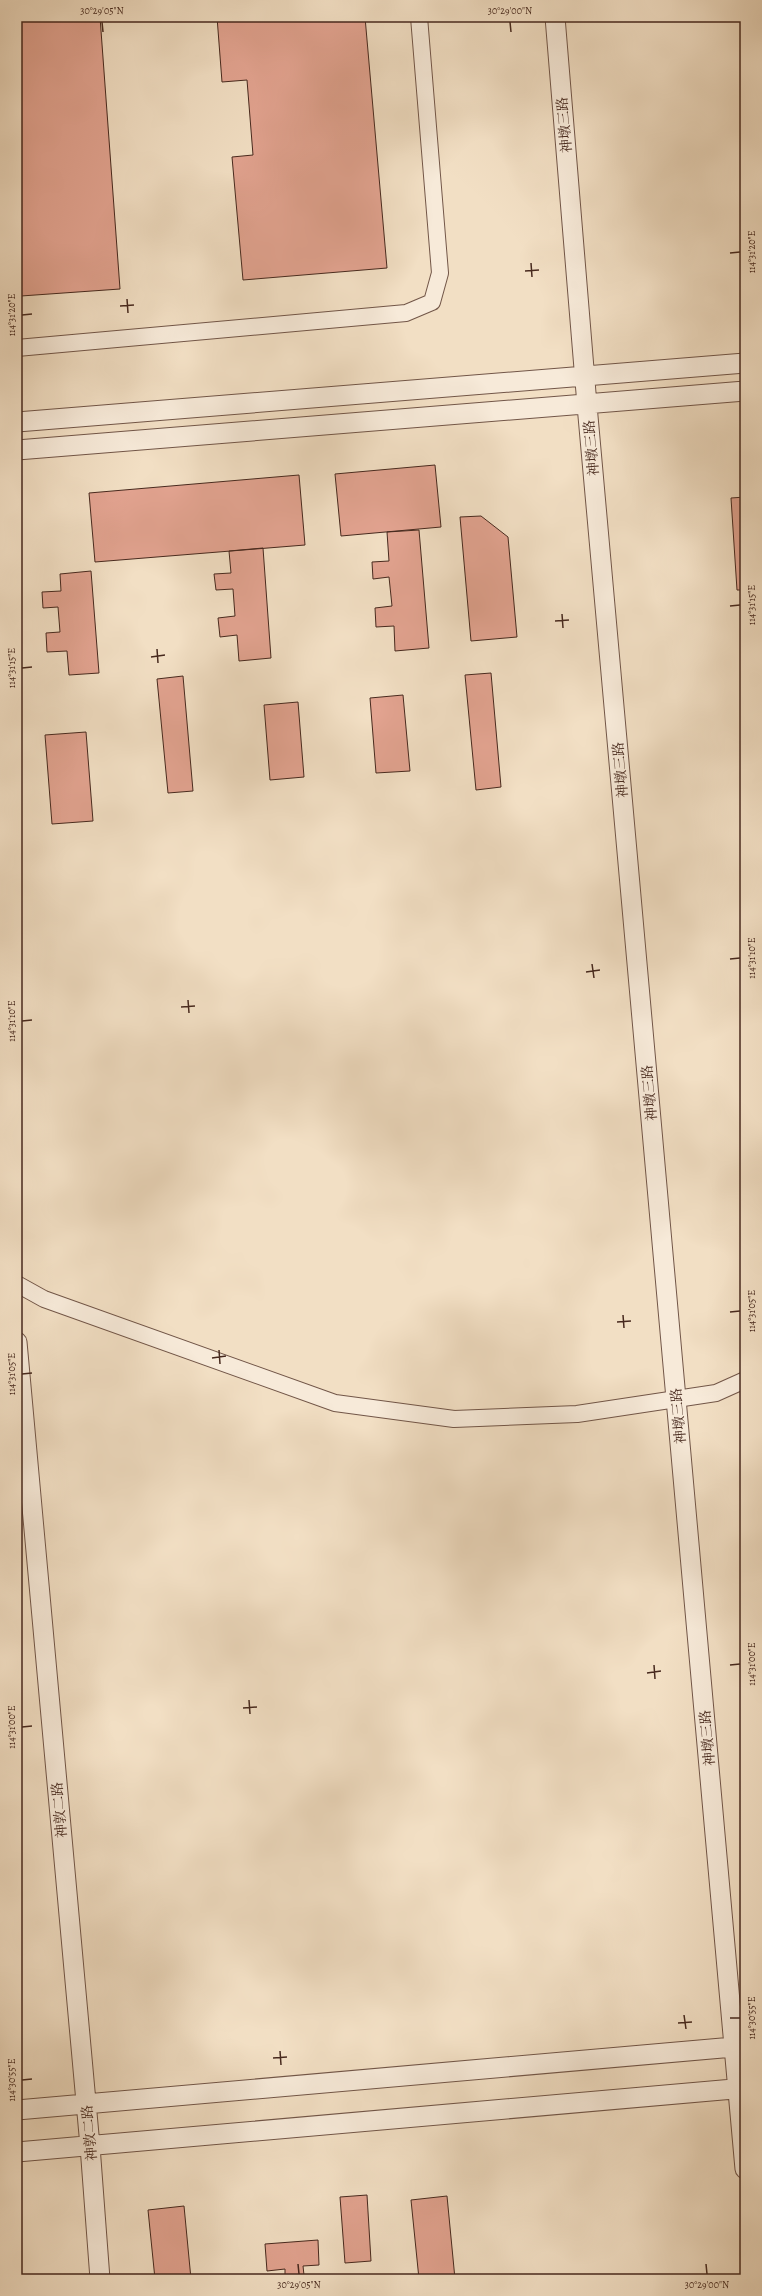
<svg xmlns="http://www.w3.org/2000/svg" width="762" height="2296" viewBox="0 0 762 2296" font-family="Alegreya,'Noto Serif SC',serif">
  <rect width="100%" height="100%" fill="#f2dfc4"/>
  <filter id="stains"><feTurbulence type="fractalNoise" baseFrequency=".005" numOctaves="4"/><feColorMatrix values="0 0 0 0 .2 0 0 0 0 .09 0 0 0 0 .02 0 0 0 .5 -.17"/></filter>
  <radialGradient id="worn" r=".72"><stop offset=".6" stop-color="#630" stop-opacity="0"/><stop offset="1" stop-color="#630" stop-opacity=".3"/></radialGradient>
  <path fill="#e2a390" stroke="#47291e" d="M17,17H100L120,289L21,296L17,260Z
    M217,17H365L387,268L243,280L232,157L253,155L247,80L222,82Z
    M435,465L441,527L341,536L335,474Z
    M299,475L305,545L95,562L89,493Z
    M745,497V590H737L731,498Z
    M481,516L508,537L517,637L471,641L460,517Z
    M419,530L429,648L395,651L394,626L376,627L375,608L392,606L389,577L373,579L372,562L389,561L387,532Z
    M263,548L271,658L239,661L237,635L220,637L218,618L235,616L233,589L216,590L214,574L231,573L229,551Z
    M91,571L99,673L69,675L67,651L47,652L46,633L60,632L58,607L43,608L42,592L61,591L60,574Z
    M742,631H745V675Z
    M491,673L501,787L476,790L465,675Z
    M183,676L193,791L168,793L157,679Z
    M403,695L410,771L376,773L370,698Z
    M298,702L304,777L270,780L264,705Z
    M86,732L93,821L52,824L45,735Z
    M367,2195L371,2261L345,2263L340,2197Z
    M447,2196L455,2279H419L411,2200Z
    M184,2206L191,2279H155L148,2210Z
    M318,2240L319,2265L303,2266L304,2275L285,2277V2269L267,2271L265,2244Z"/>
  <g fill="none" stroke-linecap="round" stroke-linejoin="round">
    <defs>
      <path id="minor" d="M17,348L406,313L432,302L440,273L419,17
        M17,1284L44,1299L335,1403L454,1419L577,1414L716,1393L745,1380"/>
      <path id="tertiary" d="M555,17L587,405L745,2169
        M17,422L745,363
        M17,450L745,391
        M17,1342L90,2146L100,2279
        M17,2110L745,2046
        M17,2152L745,2088"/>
    </defs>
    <use href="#minor" stroke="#725648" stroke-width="18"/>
    <use href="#tertiary" stroke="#725648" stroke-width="21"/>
    <use href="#minor" stroke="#f7ead9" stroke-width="16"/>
    <use href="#tertiary" stroke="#f7ead9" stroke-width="19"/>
  </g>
  <path fill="none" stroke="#47291e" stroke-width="1.5" d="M102,22L103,32M510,22L511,32M730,253L740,252M531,263L532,277M525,271L539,270M127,299L128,313M120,306L134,305M22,315L32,314M730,606L740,605M562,614L563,628M555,621L569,620M157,649L158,663M151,657L165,655M22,668L32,667M730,959L740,958M592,964L594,978M586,972L600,970M188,1000L189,1013M181,1007L195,1006M22,1021L32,1020M730,1312L740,1311M623,1315L624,1328M617,1322L631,1321M219,1350L220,1364M212,1358L226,1356M22,1374L32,1373M654,1665L655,1679M730,1665L740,1664M647,1673L661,1671M249,1700L250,1714M243,1708L257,1707M22,1727L32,1726M684,2015L686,2029M730,2018H740M678,2023L692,2022M280,2051L281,2065M273,2058L287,2057M22,2080L32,2079M298,2264L299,2274M706,2264L707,2274"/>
  <g text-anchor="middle" stroke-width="3.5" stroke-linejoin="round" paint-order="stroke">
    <g font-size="14" fill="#47291e" stroke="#f7ead9">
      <text transform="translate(564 125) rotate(-95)" y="5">神墩三路</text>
      <text transform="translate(591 448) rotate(-95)" y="5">神墩三路</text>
      <text transform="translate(620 770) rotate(-95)" y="5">神墩三路</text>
      <text transform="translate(649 1093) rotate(-95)" y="5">神墩三路</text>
      <text transform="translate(678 1416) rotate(-95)" y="5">神墩三路</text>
      <text transform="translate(707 1738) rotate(-95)" y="5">神墩三路</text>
      <text transform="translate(59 1810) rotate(-95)" y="5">神敦二路</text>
      <text transform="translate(89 2133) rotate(-95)" y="5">神敦二路</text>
    </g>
  </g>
  <rect width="762" height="2296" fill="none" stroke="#f2dfc4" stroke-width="44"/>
  <rect x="22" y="22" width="718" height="2252" fill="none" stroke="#47291e" stroke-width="1.5"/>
  <g font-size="10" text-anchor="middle" fill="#47291e">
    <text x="102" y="14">30°29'05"N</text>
    <text x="510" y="14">30°29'00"N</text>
    <text transform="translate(751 252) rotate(-90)" y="4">114°31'20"E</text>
    <text transform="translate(11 315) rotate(-90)" y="4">114°31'20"E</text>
    <text transform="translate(751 605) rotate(-90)" y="4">114°31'15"E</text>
    <text transform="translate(11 668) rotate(-90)" y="4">114°31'15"E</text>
    <text transform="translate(751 958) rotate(-90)" y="4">114°31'10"E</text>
    <text transform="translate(11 1021) rotate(-90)" y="4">114°31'10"E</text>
    <text transform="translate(751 1311) rotate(-90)" y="4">114°31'05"E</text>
    <text transform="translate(11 1374) rotate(-90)" y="4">114°31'05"E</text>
    <text transform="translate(751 1664) rotate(-90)" y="4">114°31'00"E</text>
    <text transform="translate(11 1727) rotate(-90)" y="4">114°31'00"E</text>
    <text transform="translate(751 2018) rotate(-90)" y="4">114°30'55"E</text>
    <text transform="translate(11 2080) rotate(-90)" y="4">114°30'55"E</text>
    <text x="299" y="2288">30°29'05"N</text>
    <text x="707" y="2288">30°29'00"N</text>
  </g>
  <rect width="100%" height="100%" filter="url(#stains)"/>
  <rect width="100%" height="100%" fill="url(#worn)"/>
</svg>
